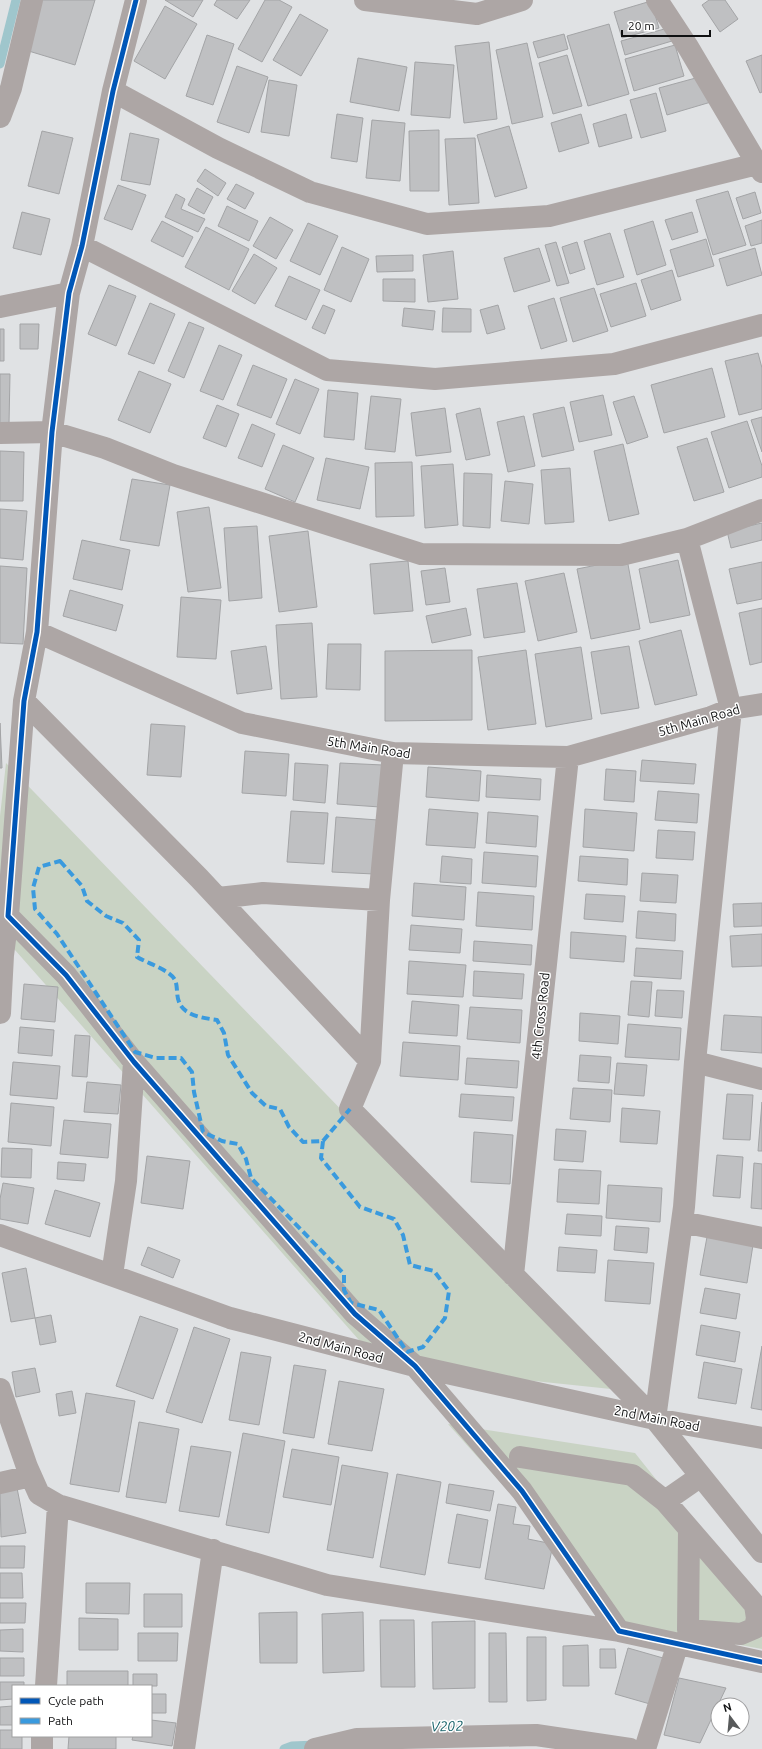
<svg xmlns="http://www.w3.org/2000/svg" width="762" height="1749" viewBox="0 0 762 1749" font-family="Ubuntu,sans-serif">
  <rect width="100%" height="100%" fill="#e0e2e4"/>
  <path fill="#c9d3c4" d="M6,763L611,1389L381,1365L0,933V816Z
    M448,1424L635,1453L762,1612V1649L627,1624Z"/>
  <g fill="none" stroke-linecap="round" stroke-linejoin="round">
    <path stroke="#9fc6cc" stroke-width="9" d="M0,64L16,0
      M284,1749L292,1746L316,1745"/>
  </g>
  <path fill="#bfc0c2" stroke="#a3a4a6" d="M37,0H95L75,65L22,49Z
    M165,0H203L193,17Z
    M217,0H250L237,19L214,5Z
    M265,0H279L292,7L262,62L238,49Z
    M709,0H725L738,19L720,32L702,5Z
    M651,1L659,28L622,38L614,12Z
    M165,6L197,24L165,79L134,61Z
    M300,14L328,30L301,76L273,60Z
    M609,24L629,94L588,106L567,36Z
    M668,28L672,41L625,55L621,41Z
    M564,34L568,49L538,58L533,42Z
    M207,35L234,44L213,105L186,96Z
    M489,42L497,119L464,123L455,46Z
    M527,43L543,117L512,124L496,50Z
    M675,45L684,76L634,91L625,59Z
    M567,55L582,106L553,114L539,63Z
    M762,55V92L760,93L746,61Z
    M358,58L407,67L399,111L350,102Z
    M415,62L454,65L450,118L411,115Z
    M237,66L268,77L249,133L217,122Z
    M703,76L711,102L667,115L659,88Z
    M269,80L297,85L289,136L261,132Z
    M656,93L666,131L641,138L630,100Z
    M337,114L363,118L357,162L331,158Z
    M581,114L589,143L559,152L551,123Z
    M626,114L632,138L599,147L593,124Z
    M372,120L405,123L400,181L366,178Z
    M509,126L527,188L495,197L477,135Z
    M439,130V191H410L409,131Z
    M42,131L73,138L59,194L28,186Z
    M130,133L159,139L150,185L121,180Z
    M475,138L479,203L449,205L445,139Z
    M205,169L226,183L218,196L197,181Z
    M236,184L254,193L245,209L227,199Z
    M118,185L146,195L132,230L104,219Z
    M197,188L213,197L204,214L188,205Z
    M728,191L746,245L713,255L696,200Z
    M755,192L761,213L743,219L736,198Z
    M176,194L185,199L181,209L205,219L198,232L165,217Z
    M227,206L258,221L249,241L218,226Z
    M22,212L50,219L41,255L13,248Z
    M692,212L698,232L672,240L665,220Z
    M270,217L293,230L276,259L253,246Z
    M762,220V243L751,246L745,226Z
    M162,221L193,237L183,257L151,241Z
    M653,221L666,265L637,275L624,230Z
    M308,223L338,236L320,275L290,261Z
    M206,227L249,249L229,290L185,267Z
    M610,233L624,277L597,285L584,241Z
    M706,239L714,266L678,277L670,250Z
    M556,242L569,283L557,286L545,245Z
    M577,242L585,269L570,274L562,247Z
    M342,247L369,259L351,302L324,290Z
    M539,248L550,281L514,292L504,258Z
    M755,248L762,275L727,286L719,259Z
    M453,251L458,299L428,302L423,255Z
    M254,254L277,268L255,304L232,291Z
    M413,255V271L377,272L376,256Z
    M672,270L681,300L651,310L641,280Z
    M289,276L320,290L306,320L275,306Z
    M383,279H415V302L383,301Z
    M636,283L646,316L611,327L600,294Z
    M109,285L136,296L116,346L88,334Z
    M594,288L608,331L573,342L560,298Z
    M554,298L567,341L541,349L528,306Z
    M150,303L175,314L154,364L128,354Z
    M323,305L335,310L325,334L312,328Z
    M498,305L505,329L487,334L480,310Z
    M404,308L435,311L433,330L402,326Z
    M443,308L471,309V332H442Z
    M189,322L204,328L184,378L168,371Z
    M20,324H39L38,349H20Z
    M0,329H4V361H0Z
    M219,345L242,355L223,400L200,391Z
    M758,353L762,368V409L739,415L725,361Z
    M253,365L287,379L271,418L237,405Z
    M712,368L725,417L664,433L651,385Z
    M139,371L171,384L150,433L118,420Z
    M0,374H10L9,424H0Z
    M295,379L319,389L300,434L276,424Z
    M328,390L358,393L354,440L324,437Z
    M603,395L612,435L579,442L570,402Z
    M371,396L401,399L395,452L365,449Z
    M634,396L648,437L627,444L613,402Z
    M217,405L239,414L226,447L203,438Z
    M564,407L574,450L542,457L533,414Z
    M445,408L451,452L416,456L411,413Z
    M480,408L490,455L466,460L456,414Z
    M524,416L535,466L508,472L497,422Z
    M762,417V452L751,420Z
    M747,421L762,466V477L729,488L711,432Z
    M252,424L275,434L262,467L238,458Z
    M707,438L724,492L694,501L677,447Z
    M623,444L639,514L609,521L594,451Z
    M283,445L314,458L295,502L265,489Z
    M0,451L24,452L23,501H0Z
    M326,458L369,467L360,509L317,500Z
    M412,462L414,516L376,517L375,463Z
    M453,464L458,525L425,528L421,466Z
    M570,468L574,522L545,524L541,470Z
    M464,473L492,474L490,528L463,526Z
    M132,479L170,485L159,546L120,540Z
    M505,481L533,484L529,524L501,521Z
    M209,507L221,588L188,592L177,512Z
    M0,509L27,511L23,560L0,558Z
    M762,523V540L731,548L727,531Z
    M257,526L262,598L229,601L224,528Z
    M308,531L317,607L279,612L269,536Z
    M82,540L130,550L122,590L73,579Z
    M627,559L640,629L591,639L577,569Z
    M678,560L690,615L650,623L639,569Z
    M408,561L413,611L374,614L370,564Z
    M762,562V599L737,604L729,569Z
    M0,566L27,568L23,644L0,643Z
    M445,568L450,602L426,605L421,571Z
    M564,573L577,632L538,641L525,581Z
    M517,583L525,632L484,638L477,589Z
    M70,590L123,605L116,631L63,616Z
    M181,597L221,600L216,659L177,657Z
    M466,608L471,635L432,643L426,616Z
    M762,608V662L750,665L739,613Z
    M312,623L317,697L281,699L276,625Z
    M681,630L697,695L655,705L639,641Z
    M328,644H361L360,690L326,689Z
    M266,646L272,689L237,694L231,651Z
    M629,646L639,708L601,714L591,652Z
    M581,647L592,719L546,727L535,654Z
    M472,650V720L385,721V651Z
    M526,650L536,724L488,730L478,657Z
    M0,723L2,768H0Z
    M151,724L185,726L181,777L147,775Z
    M245,751L289,754L286,796L242,793Z
    M642,760L696,764L694,784L640,781Z
    M295,763L328,765L325,803L293,800Z
    M340,763L383,765L380,807L337,804Z
    M428,767L481,771L479,801L426,797Z
    M606,769L636,771L634,802L604,800Z
    M487,775L541,779L540,800L486,797Z
    M658,791L699,794L697,823L655,820Z
    M429,809L478,813L475,848L426,845Z
    M585,809L637,813L634,851L583,847Z
    M291,811L328,813L324,864L287,862Z
    M488,812L538,816L536,847L486,843Z
    M336,817L378,820L374,874L332,872Z
    M658,830L695,832L693,860L656,858Z
    M484,852L538,856L536,887L482,883Z
    M442,856L472,859L471,884L440,882Z
    M580,856L628,859L627,885L578,881Z
    M642,873L678,875L676,903L640,901Z
    M414,883L466,887L464,920L412,916Z
    M478,892L534,896L532,930L476,926Z
    M586,894L625,896L623,922L584,919Z
    M762,903V926L734,927L733,904Z
    M638,911L676,914L675,941L636,938Z
    M411,925L462,929L460,953L409,950Z
    M571,932L626,936L624,962L570,958Z
    M762,934V966L732,967L730,936Z
    M474,941L532,945L531,965L473,961Z
    M636,948L683,951L681,979L634,976Z
    M409,961L466,965L463,997L407,994Z
    M474,971L524,974L522,999L473,996Z
    M631,981L652,982L649,1017L628,1015Z
    M24,984L58,987L55,1022L21,1019Z
    M657,990L684,991L682,1018L655,1016Z
    M412,1001L459,1005L457,1036L409,1033Z
    M470,1007L522,1010L520,1043L467,1039Z
    M580,1013L620,1016L618,1044L579,1041Z
    M724,1015L762,1017V1053L721,1050Z
    M628,1024L681,1028L679,1060L625,1057Z
    M20,1027L54,1030L52,1056L18,1053Z
    M75,1035L90,1036L87,1077L72,1076Z
    M403,1042L460,1046L458,1080L400,1076Z
    M580,1055L611,1057L609,1083L578,1081Z
    M467,1058L519,1061L517,1088L465,1084Z
    M13,1062L60,1066L57,1099L10,1095Z
    M617,1063L647,1065L644,1096L614,1094Z
    M87,1082L121,1085L118,1114L84,1112Z
    M573,1088L612,1090L610,1122L570,1119Z
    M461,1094L514,1097L512,1121L459,1117Z
    M727,1094L753,1095L750,1140L723,1139Z
    M762,1102V1151H758Z
    M11,1103L54,1107L51,1146L8,1142Z
    M622,1108L660,1111L657,1144L620,1142Z
    M64,1120L111,1124L108,1158L60,1154Z
    M556,1129L586,1131L583,1162L554,1160Z
    M474,1132L513,1135L510,1184L471,1182Z
    M2,1148L32,1149L31,1178L1,1177Z
    M717,1155L743,1157L740,1198L713,1196Z
    M147,1156L190,1161L183,1209L141,1203Z
    M58,1162L86,1164L84,1181L57,1179Z
    M754,1163L762,1164V1209L751,1208Z
    M559,1169L601,1171L599,1204L557,1202Z
    M3,1183L34,1188L28,1224L0,1219V1199Z
    M608,1185L662,1188L660,1222L606,1218Z
    M55,1190L100,1203L90,1237L45,1224Z
    M567,1214L602,1216L601,1236L565,1234Z
    M616,1226L649,1228L647,1253L614,1250Z
    M707,1237L753,1245L747,1283L700,1275Z
    M148,1247L180,1260L173,1278L141,1265Z
    M559,1247L597,1250L595,1273L557,1271Z
    M608,1260L654,1263L650,1304L605,1301Z
    M26,1268L35,1318L11,1322L2,1273Z
    M705,1288L740,1294L736,1319L700,1313Z
    M51,1315L56,1342L40,1345L35,1318Z
    M140,1316L178,1329L153,1399L116,1386Z
    M701,1325L740,1332L735,1362L696,1355Z
    M194,1327L230,1339L202,1423L166,1412Z
    M762,1346V1410L751,1408Z
    M241,1352L271,1357L259,1425L229,1420Z
    M704,1362L742,1369L736,1404L698,1398Z
    M294,1365L326,1370L314,1438L283,1433Z
    M35,1368L40,1392L16,1397L12,1372Z
    M339,1381L384,1389L372,1451L328,1444Z
    M72,1391L76,1413L59,1416L56,1394Z
    M86,1393L135,1401L119,1492L70,1484Z
    M139,1422L179,1429L166,1503L126,1497Z
    M243,1433L285,1441L269,1533L226,1525Z
    M191,1446L231,1452L219,1517L179,1511Z
    M292,1449L339,1457L331,1505L283,1497Z
    M342,1465L388,1473L373,1558L327,1550Z
    M397,1474L441,1482L425,1575L380,1567Z
    M449,1484L494,1491L490,1511L446,1503Z
    M17,1488L26,1533L1,1537L0,1491Z
    M498,1504L516,1507L513,1524L530,1526L528,1539L553,1544L544,1589L485,1579Z
    M457,1514L488,1520L480,1568L448,1563Z
    M0,1546H25L24,1568H0Z
    M0,1573H22L23,1598H0Z
    M86,1583H130L129,1614L86,1613Z
    M144,1594H182V1627H144Z
    M0,1603H26L25,1623H0Z
    M297,1612V1663H260L259,1613Z
    M363,1612L364,1671L323,1673L322,1614Z
    M79,1618L118,1619V1650H79Z
    M380,1620H414L415,1687H381Z
    M475,1621V1688L433,1689L432,1622Z
    M23,1629V1652L0,1651V1630Z
    M138,1633H178L177,1661H138Z
    M489,1633H506L507,1702H489Z
    M527,1637H546V1700L527,1701Z
    M588,1645L589,1686H563V1646Z
    M628,1648L663,1658L650,1704L615,1694Z
    M600,1649H615L616,1668H600Z
    M0,1658H24V1676H0Z
    M67,1671H128V1686H67Z
    M133,1674H157V1686H133Z
    M679,1678L726,1688L700,1743L664,1735Z
    M0,1682H24V1686H13V1699L0,1700Z
    M151,1694H166V1713H151Z
    M13,1706V1725H0V1707Z
    M151,1720L176,1723L172,1746L132,1740L133,1736H151Z
    M0,1730H13V1736H22V1749H0Z
    M69,1736H116V1749H68Z"/>
  <g fill="none" stroke-linecap="round" stroke-linejoin="round">
    <path stroke="#ada6a5" stroke-width="22" d="M136,0L113,91L82,246L69,293L52,432L37,632L24,701L8,916L66,975L134,1062L355,1314L415,1366L522,1491L619,1631L762,1662
      M365,0L477,14L522,0
      M657,0L688,47L762,172
      M113,91L218,148L310,192L427,224L549,216L757,164
      M0,117L11,88L32,0
      M82,246L327,370L435,379L614,364L762,325
      M0,307L69,293
      M0,433L52,432L105,448L173,475L421,554L621,555L687,539L762,510
      M37,632L242,723L393,753L568,757L711,717L731,709L762,704
      M24,701L199,878L370,1061L350,1109L655,1419L762,1552
      M218,898L263,893L379,900
      M0,1013L3,955L8,916
      M370,1061L379,900L393,753
      M695,1062L762,1079
      M682,1222L762,1238
      M0,1235L230,1318L415,1366L655,1419L762,1438
      M112,1275L126,1181L134,1062
      M513,1275L568,757
      M0,1389L27,1467L39,1494L58,1505L327,1585L619,1631
      M655,1419L684,1207L695,1062L731,709L687,539
      M520,1457L632,1475L665,1501L755,1605L757,1618L755,1628L741,1634L688,1630L689,1530
      M0,1483L31,1476
      M665,1501L701,1476
      M46,1686L58,1505
      M42,1749V1736
      M184,1749L213,1550
      M315,1749L357,1739L536,1735L630,1749
      M645,1749L678,1643"/>
    <path stroke="#3a9ade" stroke-width="4" stroke-dasharray="8 4" stroke-linecap="butt" d="M60,861L82,886L87,901L106,916L123,923L139,940L137,957C147,963 170,970 175,980C178,986 176,995 179,1002C184,1016 204,1018 217,1020L224,1033L228,1055L252,1093L266,1106L280,1109L289,1127L303,1142L323,1141L321,1158L360,1207L394,1219L403,1235L410,1265L434,1271L449,1291L445,1318L423,1347L407,1352L379,1310L351,1303L344,1290V1274L251,1178L246,1159L238,1144L222,1141L203,1132L194,1092L192,1072L181,1058H156L135,1052L57,934L35,909L33,888L39,867Z
      M323,1141L350,1109"/>
    <defs>
      <path id="cycleway" d="M136,0L113,91L82,246L69,293L52,432L37,632L24,701L8,916L66,975L134,1062L355,1314L415,1366L522,1491L619,1631L762,1662"/>
    </defs>
    <use href="#cycleway" stroke="#fff" stroke-width="8"/>
    <use href="#cycleway" stroke="#0057b8" stroke-width="5"/>
  </g>
  <g text-anchor="middle" stroke-width="3" stroke-linejoin="round" paint-order="stroke">
    <g font-size="13" fill="#0f1011" stroke="#fff">
      <text transform="translate(699 720) rotate(-16)" y="5">5th Main Road</text>
      <text transform="translate(369 747) rotate(9)" y="5">5th Main Road</text>
      <text transform="translate(540 1016) rotate(-84)" y="5">4th Cross Road</text>
      <text transform="translate(341 1347) rotate(15)" y="5">2nd Main Road</text>
      <text transform="translate(657 1418) rotate(11)" y="5">2nd Main Road</text>
    </g>
    <g font-size="14" font-style="italic" fill="#125f67" stroke="#fff">
      <text transform="translate(447 1726) rotate(-2)" y="5">V202</text>
    </g>
  </g>
  <rect x="12" y="1685" width="140" height="52" fill="#ffffff" stroke="#9f9fa0"/>
  <rect x="20" y="1698" width="20" height="6" fill="#0057b8" stroke="#9f9fa0"/>
  <text x="48" y="1705" font-size="12" fill="#0f1011">Cycle path</text>
  <rect x="20" y="1718" width="20" height="6" fill="#3a9ade" stroke="#9f9fa0"/>
  <text x="48" y="1725" font-size="12" fill="#0f1011">Path</text>
  <g transform="translate(730 1717) rotate(344)"><circle r="19" fill="#ffffff" stroke="#9f9fa0"/>
  <path d="M0-3L7 15L0 10L-7 15Z" fill="#585a5b"/>
  <text y="-6" font-size="11" font-weight="bold" text-anchor="middle" fill="#0f1011">N</text>
  </g>
  <path d="M622 30v6h88v-6" fill="none" stroke="#0f1011" stroke-width="2"/>
  <text x="628" y="30" font-size="12" fill="#0f1011" stroke="#ffffff" stroke-width="3" paint-order="stroke">20 m</text>
</svg>
